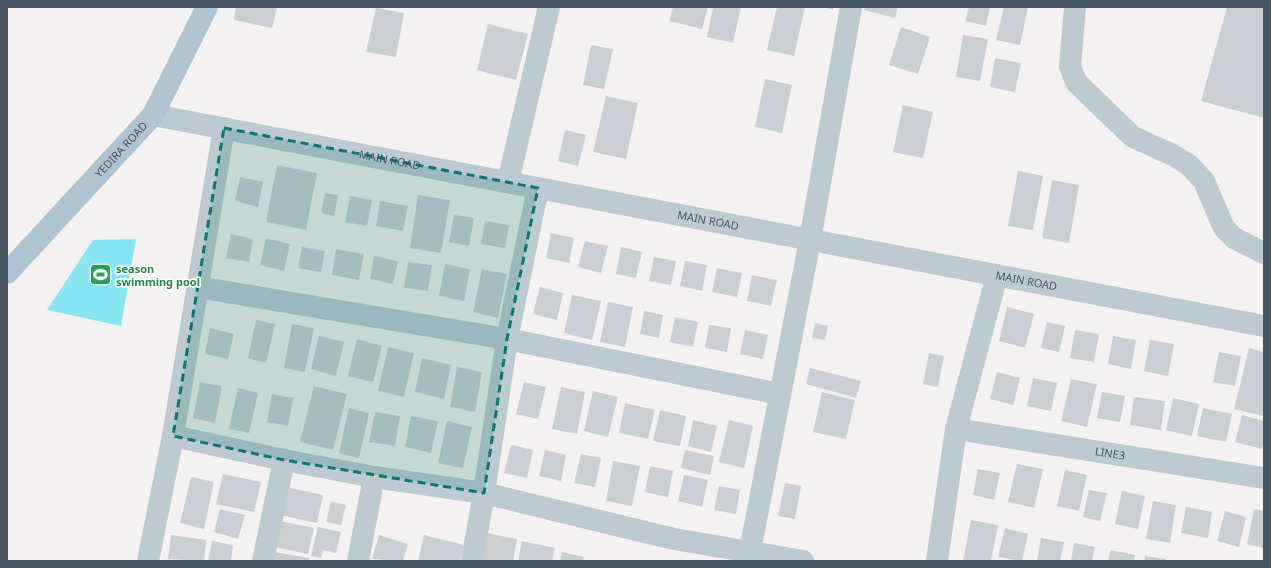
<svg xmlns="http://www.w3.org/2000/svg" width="1271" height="568" viewBox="0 0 1271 568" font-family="'Noto Sans',sans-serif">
  <rect width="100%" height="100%" fill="#f3f1f1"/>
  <path fill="#88e6f2" d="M136,239L121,326L47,310L93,240Z"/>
  <path fill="#cbcfd4" d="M236,7H277L272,28L234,20Z
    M673,7H708L702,29L669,21Z
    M713,7H741L733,43L707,37Z
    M777,7H805L794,56L767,50Z
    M823,7H833V10Z
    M865,7H898L895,18L864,10Z
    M969,7H990L986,26L965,21Z
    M1004,7H1028L1020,45L996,40Z
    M1227,7H1264V118L1201,101Z
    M376,8L404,13L396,57L366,52Z
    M488,24L528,34L516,80L477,70Z
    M901,27L930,37L918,74L889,65Z
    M963,35L988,39L980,81L956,77Z
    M591,45L613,49L604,89L583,85Z
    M995,58L1021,63L1015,92L990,87Z
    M765,79L792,85L782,133L755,127Z
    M606,96L638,103L626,159L593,152Z
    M903,105L933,112L923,158L893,152Z
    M565,130L586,135L578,166L558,161Z
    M277,165L317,173L306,230L266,222Z
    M1018,171L1043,176L1033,230L1008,226Z
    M240,177L263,182L258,207L235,201Z
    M1052,180L1079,185L1069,243L1042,238Z
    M325,193L338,195L334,216L321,213Z
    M418,195L450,200L441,253L410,248Z
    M350,196L372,200L367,226L345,222Z
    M380,201L408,206L403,231L376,226Z
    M454,215L474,218L469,246L449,242Z
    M485,221L509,225L505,248L481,244Z
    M551,233L574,238L569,263L546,258Z
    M231,234L253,239L249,262L226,258Z
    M266,238L290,244L284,271L260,265Z
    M585,241L608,246L601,273L578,267Z
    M302,247L325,251L321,272L298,268Z
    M621,247L642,252L636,278L616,274Z
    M336,249L364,254L359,280L332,275Z
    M374,256L398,261L393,284L370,279Z
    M654,257L676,261L671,285L649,281Z
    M685,261L707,265L702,291L680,286Z
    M408,262L432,265L428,291L404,288Z
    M445,264L470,269L464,301L439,296Z
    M717,268L742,273L737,297L712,292Z
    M482,269L507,274L498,318L473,312Z
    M752,275L777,280L771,306L747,301Z
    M540,287L563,293L557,320L533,314Z
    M572,295L601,301L592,340L564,333Z
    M608,302L633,307L625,347L600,342Z
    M1007,307L1034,314L1025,348L999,341Z
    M644,311L663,315L659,338L640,334Z
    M675,317L698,322L693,347L670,342Z
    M256,320L275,324L266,363L248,358Z
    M1047,322L1065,326L1059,352L1041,348Z
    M815,323L828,326L825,340L812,338Z
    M292,324L314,328L305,372L284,368Z
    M709,325L731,328L727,352L705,348Z
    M210,328L234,334L228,359L205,354Z
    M745,330L768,335L763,359L740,354Z
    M1075,330L1099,334L1094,362L1070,358Z
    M319,336L344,342L336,376L311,369Z
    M1113,336L1136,340L1131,369L1108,364Z
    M357,339L382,346L373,382L348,376Z
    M1150,340L1174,344L1168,376L1144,371Z
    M388,347L414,353L404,397L378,391Z
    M1249,348L1264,352V416L1234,409Z
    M1219,352L1241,356L1235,386L1213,382Z
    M929,353L944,356L938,387L923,384Z
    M422,358L451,365L444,399L415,392Z
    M457,367L482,372L475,412L450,407Z
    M810,368L861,381L856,398L806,384Z
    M997,372L1020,378L1013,405L990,399Z
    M1033,378L1057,383L1051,411L1027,406Z
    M1071,379L1097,384L1087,427L1061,421Z
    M200,382L222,386L215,423L193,418Z
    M524,382L546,387L538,419L516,414Z
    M314,386L347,394L333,450L300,442Z
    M561,387L585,392L577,434L552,429Z
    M238,388L258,393L249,433L229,429Z
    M593,391L618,397L608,437L584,431Z
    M822,392L855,400L846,439L813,432Z
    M1102,392L1125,396L1120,422L1097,418Z
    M272,394L293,398L288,426L267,422Z
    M1134,397L1165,401L1161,430L1130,425Z
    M1173,398L1199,404L1192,436L1166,430Z
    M625,403L655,410L648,439L619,433Z
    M349,408L369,413L359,458L339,453Z
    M1203,408L1232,414L1226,442L1197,436Z
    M660,410L686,416L680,446L653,441Z
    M375,412L400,416L395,446L369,442Z
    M1242,415L1264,421V440L1262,449L1235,442Z
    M411,416L438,421L431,453L405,447Z
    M693,420L717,426L711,452L688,446Z
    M729,420L753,426L744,468L719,462Z
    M447,421L472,427L463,468L438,463Z
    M511,445L533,450L527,478L504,473Z
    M545,450L566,455L561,481L539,476Z
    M685,450L714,456L710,475L681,468Z
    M581,454L601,458L595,487L574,483Z
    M613,461L640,466L632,506L606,501Z
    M1017,464L1043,469L1034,508L1008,502Z
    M650,466L673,471L668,497L645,492Z
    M978,469L1000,473L994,500L973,495Z
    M1065,470L1087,475L1079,511L1057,506Z
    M223,474L261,482L254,512L216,504Z
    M684,475L708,480L702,507L678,501Z
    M191,477L214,482L204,529L180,523Z
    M785,483L801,486L795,519L778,516Z
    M282,486L323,495L317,523L276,514Z
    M719,486L740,490L736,514L714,510Z
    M1089,490L1107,493L1100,521L1083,517Z
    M1122,491L1145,496L1138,529L1115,524Z
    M331,501L346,505L341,525L326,522Z
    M1153,501L1176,505L1170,543L1146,539Z
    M1186,507L1212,512L1208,538L1181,533Z
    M220,509L245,515L238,539L214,532Z
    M1254,509L1264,511V548L1247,544Z
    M1225,511L1246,517L1239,547L1217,541Z
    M275,520L314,528L308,554L269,546Z
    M971,520L998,525L991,561H963Z
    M318,527L341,532L336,553L323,550L321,558L311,556Z
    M1005,528L1028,534L1022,561L998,557Z
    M486,533L517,539L513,561H480Z
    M171,535L206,540L204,561L168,559Z
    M379,535L408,544L403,561L372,559Z
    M424,535L464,545L460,561H418Z
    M1041,538L1064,542L1060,561H1037Z
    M212,541L233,545L231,561H208Z
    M522,541L555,548L552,561H518Z
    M1074,543L1095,547L1092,561H1071Z
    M1111,550L1135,555L1134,561H1108Z
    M269,551L309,558L308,561H267Z
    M562,552L584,557L583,561H560Z
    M1145,556L1166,559V561H1144Z"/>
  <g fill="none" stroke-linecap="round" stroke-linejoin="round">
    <g stroke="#becad1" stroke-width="22">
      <path d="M1075,7L1070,66L1076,82L1133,137L1173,155L1189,165L1204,181L1224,228L1234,238L1264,253"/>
      <path id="s1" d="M153,115L1264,326"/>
      <path d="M508,182L549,7"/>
      <path d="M197,287L507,339L780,394"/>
      <path id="s2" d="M956,429L1264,478"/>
      <path d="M173,436L284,460L374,477L484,493L674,539L803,561"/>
      <path d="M750,551L810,240L851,7"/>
      <path d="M148,561L173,436L224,128"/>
      <path d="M263,561L284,460"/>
      <path d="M358,561L374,477"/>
      <path d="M472,561L484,493L507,339L538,188"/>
      <path d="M937,561L956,429L997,275"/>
    </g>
    <path stroke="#afc3d1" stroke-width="22" id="s3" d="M7,273L153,115L207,7"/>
  </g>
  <path fill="#0f766e" fill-opacity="0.2" stroke="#0f766e" stroke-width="3" stroke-dasharray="8 5" stroke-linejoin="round" d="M224,128L538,188L507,339L484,493L284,460L173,436Z"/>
  <defs>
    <symbol id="stadium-square" viewBox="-11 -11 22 22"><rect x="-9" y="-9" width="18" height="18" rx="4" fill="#2e9e5b" stroke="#fff"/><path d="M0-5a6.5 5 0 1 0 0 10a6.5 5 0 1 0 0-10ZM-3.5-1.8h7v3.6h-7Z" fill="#fff"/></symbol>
  </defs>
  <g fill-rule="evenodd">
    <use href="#stadium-square" x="88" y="262" width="25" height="25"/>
  </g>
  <g text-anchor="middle" stroke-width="3.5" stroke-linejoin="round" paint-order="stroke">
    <g font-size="11" fill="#475760" stroke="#fff">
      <text dy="4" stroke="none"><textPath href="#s3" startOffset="168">YEDIRA ROAD</textPath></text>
      <text dy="4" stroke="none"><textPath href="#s1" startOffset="241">MAIN ROAD</textPath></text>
      <text dy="4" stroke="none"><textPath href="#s1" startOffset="565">MAIN ROAD</textPath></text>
      <text dy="4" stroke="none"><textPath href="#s1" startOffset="889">MAIN ROAD</textPath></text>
      <text dy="4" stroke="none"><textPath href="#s2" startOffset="156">LINE3</textPath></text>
    </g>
    <g font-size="11" font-weight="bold" fill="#27864d" stroke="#fff" text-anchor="start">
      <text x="116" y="273">season<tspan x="116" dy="13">swimming pool</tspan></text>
    </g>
  </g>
  <rect width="1271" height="568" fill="none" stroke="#475760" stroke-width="16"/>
</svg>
